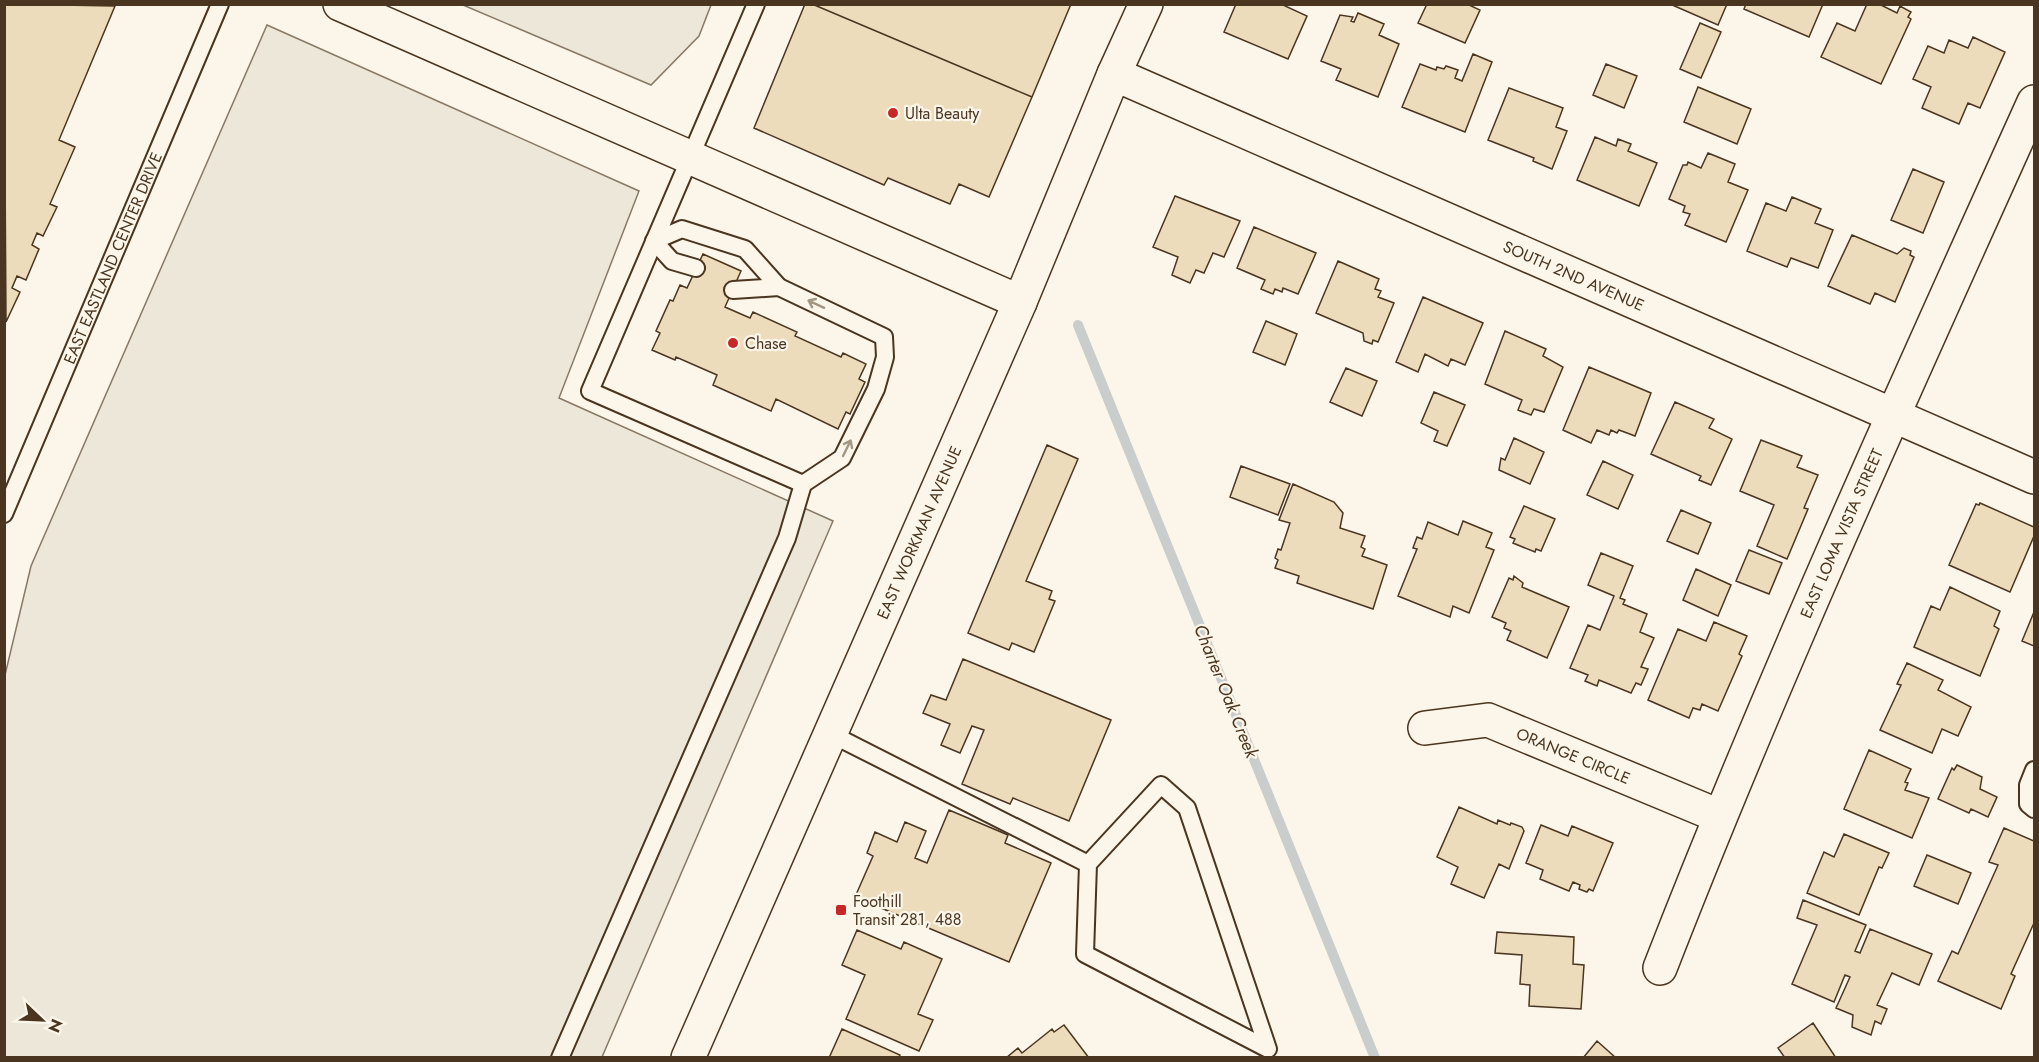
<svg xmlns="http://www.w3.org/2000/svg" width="2039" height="1062" viewBox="0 0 2039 1062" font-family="Jost,sans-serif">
  <rect width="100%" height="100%" fill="#fbf6e9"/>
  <path fill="#ede7d9" stroke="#887966" stroke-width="1.5" d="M463,5H711L699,36L651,85Z
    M267,25L639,191L559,398L833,521L602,1057L5,1058V675L31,566Z"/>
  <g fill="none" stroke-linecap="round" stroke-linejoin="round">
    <path stroke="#c9cecd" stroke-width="10" d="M1078,325L1375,1058"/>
  </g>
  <path fill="#ecdcbc" stroke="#4a3520" stroke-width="1.5" d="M4,4L115,6L59,140L75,147L50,204L57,207L43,236L37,233L32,245L39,249L26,280L17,276L12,288L20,292L6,322Z
    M805,4H812L1032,97L989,197L959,184L950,204L888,178L884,185L754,128Z
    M812,4H1071L1032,97Z
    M1236,4H1281L1307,16L1288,59L1224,32Z
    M1427,4H1467L1480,10L1465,43L1418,23Z
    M1670,4H1727L1718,25Z
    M1746,4H1823L1809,37L1744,9Z
    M1867,4H1879L1897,13L1900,6L1911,12L1908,17L1911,19L1881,84L1821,57L1837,23L1855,31Z
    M1358,13L1384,24L1379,35L1399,44L1378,97L1336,80L1341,69L1321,61L1340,15L1353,17L1351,21L1354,22Z
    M1700,23L1721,32L1701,78L1680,69Z
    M1973,37L2005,52L1980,108L1968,103L1959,124L1922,108L1931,87L1913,79L1928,46L1944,53L1949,40L1968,48Z
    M1473,54L1492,62L1465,132L1402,107L1420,64L1436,70L1437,67L1444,69L1446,66L1458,70L1455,78L1462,81Z
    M1606,64L1637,76L1624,108L1593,95Z
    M1698,87L1751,109L1737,144L1684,122Z
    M1509,88L1563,108L1556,127L1567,131L1552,169L1533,161L1534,158L1488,140Z
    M1595,137L1616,146L1618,139L1631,144L1628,151L1657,163L1639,206L1577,180Z
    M1708,153L1735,164L1728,182L1748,190L1726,242L1685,225L1690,214L1683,212L1685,206L1669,199L1683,165H1687L1688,162L1701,168Z
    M1913,169L1944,182L1923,233L1891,220Z
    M1175,196L1240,221L1224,257L1213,253L1204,273L1196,270L1190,283L1172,275L1178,257L1153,247Z
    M1792,197L1821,209L1815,223L1833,230L1818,268L1791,258L1787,267L1747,251L1766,203L1786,211Z
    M1254,227L1316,253L1298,294L1283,288L1282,292L1275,289L1273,294L1261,289L1265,280L1237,268Z
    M1852,235L1897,254L1904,248L1911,251L1910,255L1914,257L1895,302L1875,293L1870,304L1828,286Z
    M703,254L741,271L725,307L750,318L753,312L797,332L795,336L841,357L843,353L866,364L859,379L865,382L850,414L846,412L838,429L776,399L771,411L713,385L717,375L676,357L675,360L652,350L660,333L656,331L670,300L673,301L680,285L687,288Z
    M1338,261L1379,279L1375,289L1381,291L1378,297L1394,303L1378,342L1373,340L1372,344L1364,341L1363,333L1316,313Z
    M1423,297L1483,323L1465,365L1451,359L1448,366L1425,354L1418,372L1396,362Z
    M1266,321L1297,334L1285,365L1253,352Z
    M1505,331L1546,349L1543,356L1563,367L1544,412L1534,409L1531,415L1518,410L1522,400L1485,384Z
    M1589,367L1651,393L1635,436L1619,430L1617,433L1611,430L1609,435L1597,430L1591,443L1563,430Z
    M1346,368L1377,381L1362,416L1330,402Z
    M1434,392L1465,405L1447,446L1434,441L1438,431L1421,423Z
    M1675,402L1714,419L1709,428L1732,439L1711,485L1699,480L1701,476L1651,454Z
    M1514,438L1544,452L1530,484L1499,470L1501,458L1505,460Z
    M1761,440L1802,456L1797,467L1818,475L1804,508L1808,509L1787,559L1757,546L1774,505L1740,491Z
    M1047,445L1078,459L1026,581L1052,591L1049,599L1055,601L1034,652L1012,643L1009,650L968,633Z
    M1603,461L1633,475L1618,509L1587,495Z
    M1241,466L1290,484L1278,515L1230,497Z
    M1293,484L1334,502L1343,513L1340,528L1365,536L1361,547L1365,549L1362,556L1387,565L1373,609L1297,583L1299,576L1275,568L1278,560L1275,558L1278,549L1281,550L1290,523L1279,520Z
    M1980,503L2034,527V536L2010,592L1949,565L1976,504L1979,505Z
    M1524,506L1555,519L1541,551L1536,549L1535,552L1513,543L1515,539L1510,537Z
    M1681,510L1711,523L1698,554L1667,541Z
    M1463,521L1492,533L1486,547L1494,550L1469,613L1453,606L1450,617L1398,596L1417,549L1413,548L1417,537L1422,539L1428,522L1458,535Z
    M1749,550L1782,563L1769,594L1736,581Z
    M1601,553L1633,566L1620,598L1625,600L1623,604L1647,614L1640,632L1654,638L1641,667L1648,669L1641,685L1636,683L1631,693L1599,680L1597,686L1585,681L1588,675L1570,668L1588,625L1600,630L1614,596L1588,585Z
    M1696,569L1731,585L1718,616L1683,600Z
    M1514,576L1523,583L1522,587L1569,607L1547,658L1507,640L1511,631L1504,628L1506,623L1492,617L1509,578L1513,580Z
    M1950,587L2000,611L1994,626L1999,629L1980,676L1914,647L1931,606L1940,610Z
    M2034,612V646L2022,641Z
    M1714,622L1747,636L1739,654L1742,656L1718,711L1702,704L1700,710L1693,708L1689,718L1648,700L1678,629L1706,641Z
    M963,659L1111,720L1069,821L1013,798L1010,804L962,784L984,730L972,726L960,753L941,745L950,724L923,713L931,695L946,700Z
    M1907,663L1943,680L1938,690L1971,707L1958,736L1942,729L1932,753L1880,730L1901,685L1897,684Z
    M1869,750L1911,769L1905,782L1908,783L1905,790L1929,798L1912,838L1844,809Z
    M1957,765L1982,777L1980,789L1997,797L1988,817L1971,809L1969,813L1938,799L1952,768L1954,770Z
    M1459,807L1497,824L1498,820L1510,825L1511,823L1522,827L1524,831L1509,869L1499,864L1484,898L1451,884L1458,867L1437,857Z
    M949,810L1008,835L1005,843L1051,863L1009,962L855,897L873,856L867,853L875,832L897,842L905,822L926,831L915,858L927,863Z
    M1541,825L1568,836L1572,826L1613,843L1593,891L1589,889L1587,892L1579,889L1580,885L1573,882L1569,891L1540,879L1543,870L1526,863Z
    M2004,828L2034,841V923L2011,974L2015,976L2001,1009L1938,981L1952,951L1958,954L1998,865L1989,862Z
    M1844,834L1889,853L1882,868L1879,867L1859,915L1807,893L1824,852L1834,857Z
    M1927,855L1971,873L1958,904L1914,886Z
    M1803,900L1866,925L1855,951L1860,953L1870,929L1932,954L1919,985L1892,973L1877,1005L1887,1009L1881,1024L1875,1021L1871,1035L1852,1027L1853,1015L1836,1008L1850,977L1845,975L1834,1002L1792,984L1817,925L1797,918Z
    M857,930L901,949L904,942L942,959L918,1014L933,1020L919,1051L846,1019L865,975L842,965Z
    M1497,932L1574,937L1573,964L1584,965L1581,1009L1529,1006L1530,985L1520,984L1522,955L1495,953Z
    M1813,1023L1836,1058H1785L1778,1048Z
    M1064,1025L1089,1058H1006L1018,1048L1022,1053L1052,1029L1054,1032Z
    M842,1029L900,1055L898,1058H829Z
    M1597,1041L1616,1058H1583Z"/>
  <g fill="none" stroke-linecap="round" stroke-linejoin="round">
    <defs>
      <g id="lane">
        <path d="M696,268L672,261L654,241L682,229L745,249L779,287L884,337L885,357L876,389L842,458L803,484"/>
        <path d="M733,290L779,287"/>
        <path id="s1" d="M4,514L220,4"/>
        <path d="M831,734L1088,864L1085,954L1268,1049L1187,808L1161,785L1088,864"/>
        <path d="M2034,770L2028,785V804L2034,809"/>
        <path d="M560,1058L787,538L803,484L590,391L756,4"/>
      </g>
      <g id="street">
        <path d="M340,4L1020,302"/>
        <path id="s2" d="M1425,728L1488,720L1719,816"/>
        <path id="s3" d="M1660,968C1774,675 1905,388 2034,102"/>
      </g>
      <g id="secondary">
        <path id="s4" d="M1114,74L2034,477"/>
        <path id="s5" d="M688,1058L1020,302L1114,74L1146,4"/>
      </g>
    </defs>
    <use href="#lane" stroke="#4a3520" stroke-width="20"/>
    <use href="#street" stroke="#4a3520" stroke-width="36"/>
    <use href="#secondary" stroke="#4a3520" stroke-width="36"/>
    <use href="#lane" stroke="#fbf6e9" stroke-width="16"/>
    <use href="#street" stroke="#fbf6e9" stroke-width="33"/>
    <use href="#secondary" stroke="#fbf6e9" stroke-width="33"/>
  </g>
  <defs><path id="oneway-shaft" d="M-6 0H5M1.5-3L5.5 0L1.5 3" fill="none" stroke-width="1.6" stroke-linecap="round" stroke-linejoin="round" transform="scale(1.5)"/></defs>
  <g stroke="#a29684">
    <use href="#oneway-shaft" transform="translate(816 304) rotate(-155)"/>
    <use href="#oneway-shaft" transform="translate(847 448) rotate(-64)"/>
  </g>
  <g fill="#c62828" stroke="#fbf6e9" stroke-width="2">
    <circle cx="893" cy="113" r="6"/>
    <circle cx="733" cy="343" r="6"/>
    <rect x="835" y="904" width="12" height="12" rx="3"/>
  </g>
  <g text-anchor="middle" stroke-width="4.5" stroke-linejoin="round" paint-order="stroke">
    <g font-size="16" fill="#4a3520" stroke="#fbf6e9" text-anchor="start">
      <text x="905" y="119">Ulta Beauty</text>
      <text x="745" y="349">Chase</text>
      <text x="853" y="907">Foothill<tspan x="853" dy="18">Transit 281, 488</tspan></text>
    </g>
    <g font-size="16" fill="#4a3520" stroke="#fbf6e9">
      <text dy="6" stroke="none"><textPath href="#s1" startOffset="278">EAST EASTLAND CENTER DRIVE</textPath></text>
      <text dy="6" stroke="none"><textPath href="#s4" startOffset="502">SOUTH 2ND AVENUE</textPath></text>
      <text dy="6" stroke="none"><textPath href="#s5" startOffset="574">EAST WORKMAN AVENUE</textPath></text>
      <text dy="6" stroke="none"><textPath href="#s3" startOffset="471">EAST LOMA VISTA STREET</textPath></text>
      <text dy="6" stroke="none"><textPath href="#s2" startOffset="156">ORANGE CIRCLE</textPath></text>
    </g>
    <g font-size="18" font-style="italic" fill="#4a3520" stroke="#fbf6e9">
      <text transform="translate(1226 691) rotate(68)" y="6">Charter Oak Creek</text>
    </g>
  </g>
  <rect width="2039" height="1062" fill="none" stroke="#4a3520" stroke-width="12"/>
  <g transform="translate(42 1020) rotate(113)" stroke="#fbf6e9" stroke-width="4.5" paint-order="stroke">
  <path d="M0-4.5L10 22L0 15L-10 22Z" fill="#4a3520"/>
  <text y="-9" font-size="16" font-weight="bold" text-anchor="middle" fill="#4a3520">N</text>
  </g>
</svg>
